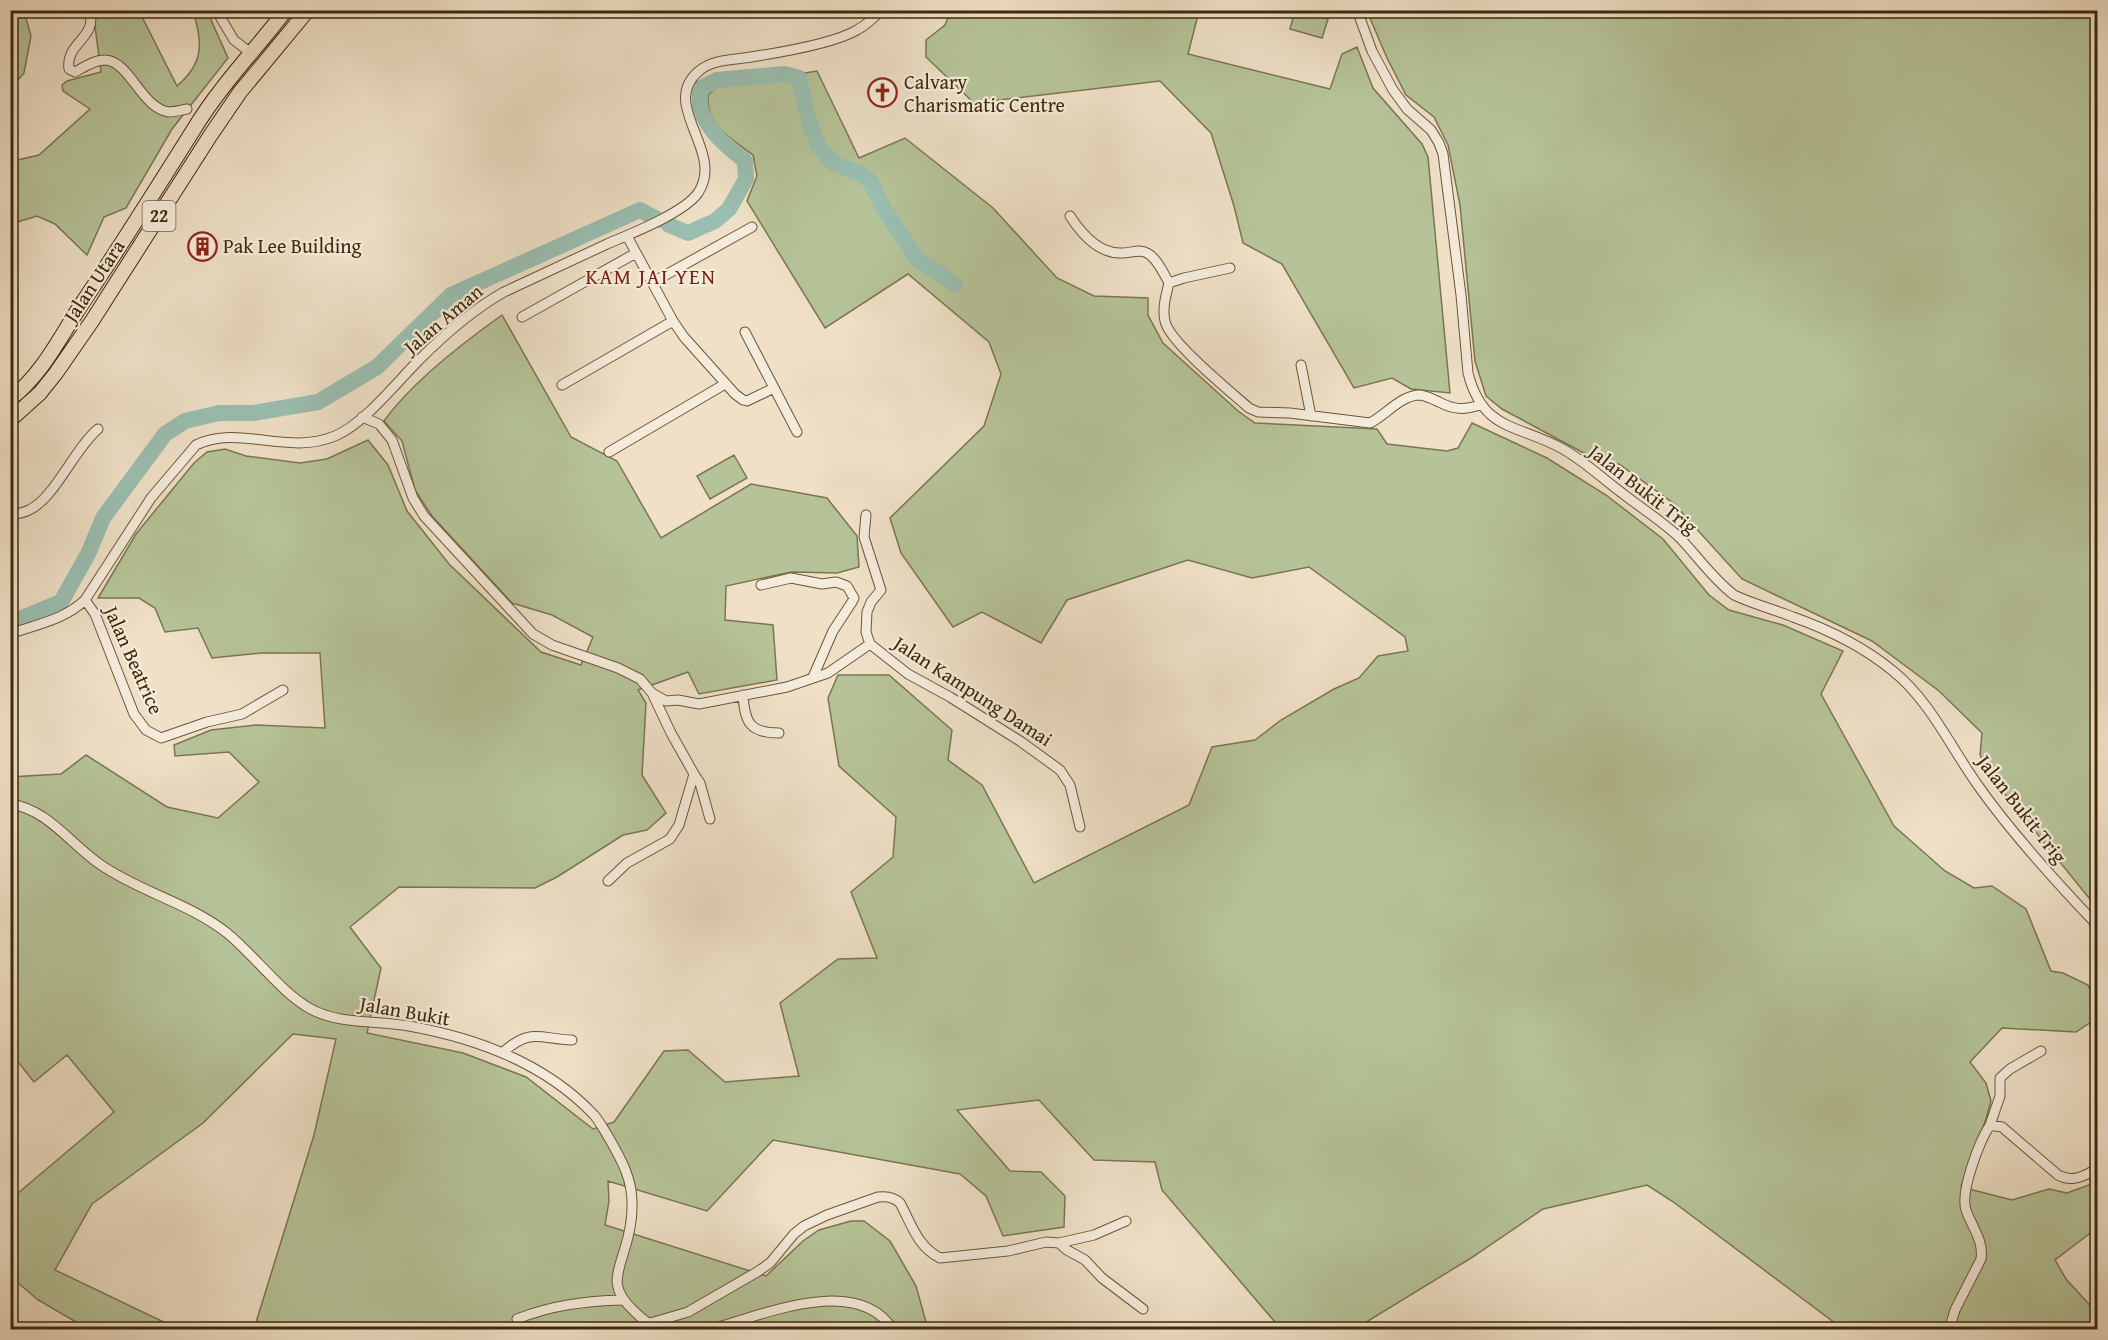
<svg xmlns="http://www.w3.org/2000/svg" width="2108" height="1340" viewBox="0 0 2108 1340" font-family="'Gentium Book Plus',serif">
  <rect width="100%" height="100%" fill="#efe0c7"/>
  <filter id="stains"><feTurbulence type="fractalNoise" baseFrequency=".00333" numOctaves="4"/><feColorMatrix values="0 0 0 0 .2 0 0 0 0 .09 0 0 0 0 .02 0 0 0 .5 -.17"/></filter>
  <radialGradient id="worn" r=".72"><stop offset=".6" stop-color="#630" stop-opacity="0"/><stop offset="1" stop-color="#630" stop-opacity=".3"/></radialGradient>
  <path fill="#b6c398" stroke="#7a7650" stroke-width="1.5" d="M11,10L24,11L31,36L24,73L11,88Z
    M951,10L1199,11L1188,54L1330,89L1342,54L1357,47L1373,88L1422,144L1428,157L1450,393L1411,389L1392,378L1354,388L1282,264L1243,243L1234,206L1211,133L1160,81L974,103L926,57V40L945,25Z
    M93,11H139L177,86C204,63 203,43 193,11H207L228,58L172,129L126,208L104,217L87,255L55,224L37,216L11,224L10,153L13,161L39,155L90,109L63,91L62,85L67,81L101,72Z
    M1295,11L1328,19L1322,38L1290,29Z
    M1367,11H2097V908L1991,777L1980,755L1982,733L1939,691L1872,641L1742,579L1673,503L1619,464H1606L1580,451L1502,409L1486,396L1475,361L1460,205L1448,145L1434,117L1406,95L1387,58Z
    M817,71L859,158L905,138L993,208L1057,278L1094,296L1148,298V315L1163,343L1238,411L1255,423L1377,429L1387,444L1447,451L1458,448L1472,423L1547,458L1606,495L1663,539L1709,595L1729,610L1783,625L1843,651L1821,694L1894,826L1945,871L1974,888L1992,886L2026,909L2051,971L2063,973L2088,985L2097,1007V1018L2076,1032L2002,1028L1970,1062L1986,1083L1991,1101L1986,1119L1961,1187L2012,1200L2049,1189L2067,1193L2097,1182V1228L2055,1260L2066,1279L2097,1313V1329H1843L1672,1201L1647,1185L1543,1209L1471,1258L1355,1329H1281L1162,1190L1155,1162L1094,1160L1039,1100L957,1110L1010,1171L1041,1172L1065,1196L1064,1227L1003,1236L986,1196L960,1174L773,1140L707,1211L608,1181L609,1201L605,1225L766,1276L803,1241L819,1230L851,1221H864L890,1241L916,1286L928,1329H254L314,1135L336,1039L293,1034L203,1123L92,1204L55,1270L174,1327L198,1329H88L38,1300L11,1277V1199L114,1112L67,1055L34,1082L11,1053L10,777L61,774L86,755L167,807L218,818L259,782L229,752L175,756L174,745L211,730L256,725L325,728L320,653H262L212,658L198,628L165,632L155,608L139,598H98L136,534L194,463L207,452L225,449L246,456L300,463L327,459L368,440L388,465L407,511L449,564L541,652L581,665L593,637L552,615L512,603L432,516L415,490L402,441L384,421C411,383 464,342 502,315L571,437L617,461L661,538L751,484L827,498L857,536L859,567L837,573L791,572L726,586L725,620L773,625L777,680L699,694L688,672L638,690L646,703L642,775L666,813L647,830L623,835L557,877L535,888L399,887L350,927L381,968L367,1033L463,1053L526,1077L593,1129L614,1122L664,1051L688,1050L725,1082L799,1076L780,1003L838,959L877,958L851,892L893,857L896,817L839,766L828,698L838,675H889L952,730L948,760L982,785L1034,883L1189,805L1212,747L1255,740L1281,720L1334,689L1359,678L1378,656L1408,651L1405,637L1309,567L1252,578L1188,560L1067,600L1041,643L982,612L953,627L901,553L890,518L984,426L1001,374L989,342L908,274L825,328L747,201L757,176L753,155C731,138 706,126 708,95L717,87Z
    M734,455L747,478L710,499L697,476Z"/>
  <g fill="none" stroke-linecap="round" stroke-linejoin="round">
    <path stroke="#9abeb0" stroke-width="16" d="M669,225L688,233L715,221L729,209L746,179L745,161C728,147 707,131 701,109C699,103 700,95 699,89L717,80L785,74L799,78L810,125L819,147L833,163L861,174L870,181L884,209L918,260L955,284
      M10,623L61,602L88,554L103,518L165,434L185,421L219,413H253L318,402L377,367L451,295L640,210L659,220"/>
    <defs>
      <path id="minor" d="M89,10C99,38 65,42 69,69L75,72C84,67 94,60 105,60C130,61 141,108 169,112C174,112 182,110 187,109
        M216,10L234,40L252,54
        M1357,10L1372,51L1393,90L1407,109L1431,130L1439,143L1443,154L1461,295L1468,373C1483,432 1518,424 1563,449C1584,461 1603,479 1622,493C1641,508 1662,521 1680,538C1698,557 1713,579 1734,595C1753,604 1773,609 1793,617C1827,629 1865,648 1893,671C1930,701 1950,746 1977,784C2012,834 2055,881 2098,926
        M1070,216C1081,233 1098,253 1120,253C1129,254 1139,248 1147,253C1157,258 1164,274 1169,283
        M627,236L673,321L684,337L735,394L743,400L747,401L774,388
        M1230,268L1184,278L1169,283C1166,295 1162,309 1165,321C1169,342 1231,392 1249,408L1258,412L1290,413L1370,423C1386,415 1401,395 1420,395C1426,396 1433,399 1439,402C1454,410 1464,410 1480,405
        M653,282L752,227
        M522,317L636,253
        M745,332L797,432
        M1301,365L1311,416
        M562,385L673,321
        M362,417L379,424L392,440L413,498L424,516L533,634L552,645L618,668L640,679L652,693L671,733L694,774L700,783L710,819
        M609,452L725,384
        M10,515C17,514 23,513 29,510C55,498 74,449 98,429
        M866,515L864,537L881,590L871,602L867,612L866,632L870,644L908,674L950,697L1020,741L1060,770L1070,785L1080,827
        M761,585L791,578L822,584L836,582L847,586L854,598L852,602L833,631L813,677
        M85,600L95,614L134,714L146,730L161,738L207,722L242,714L283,690
        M10,634C37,624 64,620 85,600L151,498L196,445C239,424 287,456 335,436C364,424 396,383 419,360C445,334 472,310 504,292C538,276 573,260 607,244C630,234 684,213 698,193C726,151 658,105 699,71C713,59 733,60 751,57C777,53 835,43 857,30C866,25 874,18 881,10
        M652,693L666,701L678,700L699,704L787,687L828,673L870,644
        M743,695C745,722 749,733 779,733
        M10,804C48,809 71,845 101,865C140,892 189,903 227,933C254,955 281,992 309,1008C338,1025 377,1020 409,1026C476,1038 546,1064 594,1115C600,1122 604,1130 609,1138C622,1161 633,1180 632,1207C632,1221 629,1235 625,1248C617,1275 609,1288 634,1311C642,1319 649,1325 660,1330
        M608,881L627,863L670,839L679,825L694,774
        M502,1053C531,1027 539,1039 572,1040
        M1990,1125L2000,1096V1078L2010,1069L2041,1051
        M1059,1243L1094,1235L1126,1221
        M517,1319C552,1305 586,1301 623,1300
        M647,1324L688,1312L757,1272L770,1263L794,1234L804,1226L827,1215L878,1197C886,1196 894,1197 900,1203C912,1225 917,1246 940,1258L1008,1251L1046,1242L1059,1243L1067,1250L1085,1260L1102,1278L1143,1309
        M708,1330C758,1317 857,1272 893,1330
        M1949,1330L1955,1310L1981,1259C1984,1241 1972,1227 1966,1210C1960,1192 1979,1142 1990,1125L2002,1127L2058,1175C2072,1183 2085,1176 2098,1168"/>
      <path id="highway" d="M10,399C42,375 60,337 81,305C120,247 157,188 194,129C220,86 256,49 286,10
        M10,420L40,393L56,373L92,321L210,136L240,92L308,10"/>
    </defs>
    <use href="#minor" stroke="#6b5638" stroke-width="11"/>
    <use href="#highway" stroke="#3f2808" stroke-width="16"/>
    <use href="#minor" stroke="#f5ebdb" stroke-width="9"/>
    <use href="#highway" stroke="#efe0c7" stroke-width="14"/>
  </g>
  <defs>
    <symbol id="church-ring" viewBox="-11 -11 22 22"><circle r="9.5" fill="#f5ebdb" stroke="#8f2418" stroke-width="1.5"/><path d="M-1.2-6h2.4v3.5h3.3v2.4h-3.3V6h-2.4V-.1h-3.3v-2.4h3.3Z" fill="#8f2418"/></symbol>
    <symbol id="building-ring" viewBox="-11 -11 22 22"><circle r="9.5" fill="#f5ebdb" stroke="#8f2418" stroke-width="1.5"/><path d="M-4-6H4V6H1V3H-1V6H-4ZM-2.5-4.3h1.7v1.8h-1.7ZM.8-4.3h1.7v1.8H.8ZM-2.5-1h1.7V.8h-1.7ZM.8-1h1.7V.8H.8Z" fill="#8f2418"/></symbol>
  </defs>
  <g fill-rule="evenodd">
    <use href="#church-ring" x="866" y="76" width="33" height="33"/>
    <use href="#building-ring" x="186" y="230" width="33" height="33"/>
  </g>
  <g text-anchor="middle" stroke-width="4.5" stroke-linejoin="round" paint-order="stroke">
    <rect fill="#f5ebdb" stroke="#766247" stroke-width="1.5" x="142.5" y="201" width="33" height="30" rx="4.5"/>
    <g font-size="18" font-weight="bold" fill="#3f2808">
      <text x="159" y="222">22</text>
    </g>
    <g font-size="20" fill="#3f2808" stroke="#f5ebdb" text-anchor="start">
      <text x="904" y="89">Calvary<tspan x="904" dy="23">Charismatic Centre</tspan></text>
      <text x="223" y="253">Pak Lee Building</text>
    </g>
    <g font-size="20" fill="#3f2808" stroke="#f5ebdb">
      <text transform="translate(94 281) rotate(-57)" y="7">Jalan Utara</text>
      <text transform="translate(443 319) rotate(-40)" y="7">Jalan Aman</text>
      <text transform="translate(1643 489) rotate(38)" y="7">Jalan Bukit Trig</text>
      <text transform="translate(134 660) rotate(66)" y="7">Jalan Beatrice</text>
      <text transform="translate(973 691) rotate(33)" y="7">Jalan Kampung Damai</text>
      <text transform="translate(2022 809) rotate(52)" y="7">Jalan Bukit Trig</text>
      <text transform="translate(405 1011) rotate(10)" y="7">Jalan Bukit</text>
    </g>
    <g font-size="21" letter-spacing="1.5" fill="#7a1f14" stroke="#f5ebdb">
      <text x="651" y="284">KAM JAI YEN</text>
    </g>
  </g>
  <rect width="2108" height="1340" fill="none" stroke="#efe0c7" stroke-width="36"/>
  <rect x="12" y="12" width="2084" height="1316" fill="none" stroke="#3f2808" stroke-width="3"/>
  <rect x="18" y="18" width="2072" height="1304" fill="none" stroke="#3f2808" stroke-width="1.5"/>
  <rect width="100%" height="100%" filter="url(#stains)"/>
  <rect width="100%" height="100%" fill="url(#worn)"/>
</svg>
